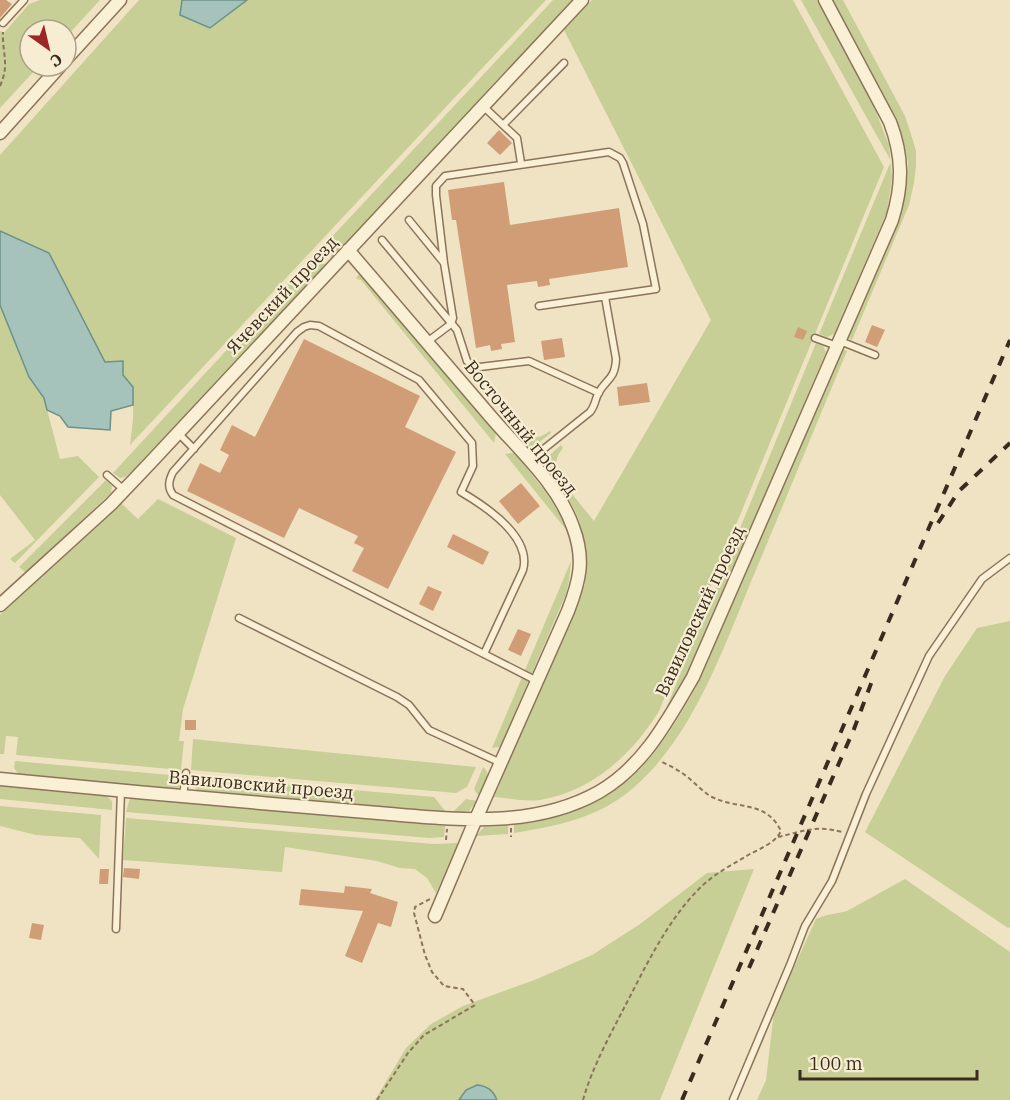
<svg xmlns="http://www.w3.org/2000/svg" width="1010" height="1100" viewBox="0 0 1010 1100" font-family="'IBM Plex Serif',serif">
  <rect width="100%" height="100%" fill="#f0e3c3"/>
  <path fill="#c7cf96" d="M40,0H100L66,37V30H30V66H39L0,108V31L4,33L29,4Z
    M139,0H182L180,15L210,27L247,0H546L130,445L133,419V387L105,362L49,253L0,231V155Z
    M553,0H573L331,260L328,241Z
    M592,0H793L884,167L659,711C633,754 591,792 540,800C526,802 508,798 494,797L585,584C587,553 585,522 566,495C559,485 542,473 544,460L561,445L563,448C555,458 554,466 559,478L594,521L711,320L564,30Z
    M801,0H817L872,102L889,145L892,178L887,212L834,334L827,337L819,334L891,161Z
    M833,0H843L905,116L911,134L916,151V166L914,183L909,205L852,340L847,337L903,204L907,183L908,162L897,119Z
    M308,262L327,264L131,472L125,477L120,478L113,473Z
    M360,274L496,433L494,443L361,280L357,279L356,277Z
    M0,305L29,377L44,398L60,459L78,456L99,477L15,563L10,559L35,540L0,495Z
    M816,343L823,346L826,352L687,674L663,716Z
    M843,349L847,351C817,422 788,494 758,565C726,640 696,735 632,789C598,818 557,826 514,833V825C613,811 647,775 695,689Z
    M550,431L551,433L533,447L529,446L518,434C530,440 539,439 550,431Z
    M511,453H515C535,479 556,502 568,532L505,454Z
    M106,480L112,486L111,493L26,573L19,567Z
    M158,499L236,538L183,709L179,741H184L181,770L16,755L18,737L6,736L4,754H0V615L121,503L138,519Z
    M571,561L569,581L566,594L500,747L492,748Z
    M1010,621V927L1008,928L865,832L945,676L977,628Z
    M193,739L476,767L467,787L456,793L191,770Z
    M15,761L181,776L179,787L177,789L18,774L14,768Z
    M483,767C493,775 485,785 481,795L477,794L474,789Z
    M192,776L434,797L446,812L199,791L192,785Z
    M0,786L107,796L112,801V810L0,799Z
    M130,798L445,826L444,837L429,838L126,812Z
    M466,799L477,801L469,811L452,813Z
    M0,806L101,815L99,859L80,838L36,835L0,826Z
    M126,818L434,844L458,843L436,893L427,878L415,869L400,868L377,861L285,847L282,872L123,860Z
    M508,826V834L476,836L484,827Z
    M754,869L660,1100H375L406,1048L431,1024L463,1006L537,979L592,955L640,924L707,873Z
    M905,879L1010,952V1100H757L766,1080L774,1011L816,919C827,914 836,914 847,911Z"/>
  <path fill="#a5c3ba" stroke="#6b9188" stroke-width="1.5" d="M182,0H247L210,28L180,15Z
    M0,231L49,253L105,362L123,361V375L133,387V405L111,411L110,430L68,427L60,416L47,410L44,398L29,377L0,305Z
    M477,1085C487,1086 493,1090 497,1100H459L466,1090Z"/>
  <path fill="#d09d77" d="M0,0H6L12,4L0,18Z
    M499,130L512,143L500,155L487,143Z
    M504,182L510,225L619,208L628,267L549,279L550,285L538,287L537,281L507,285L515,342L501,344L502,349L491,351L490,345L476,348L456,220H452L448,190Z
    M872,325L885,330L877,347L865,342Z
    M798,327L807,331L803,340L794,337Z
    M562,338L565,357L544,360L541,341Z
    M304,339L420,396L405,427L456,452L388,589L352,571L364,548L354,543L358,536L299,508L284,538L187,491L200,463L220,473L229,455L220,450L232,425L255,437Z
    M647,383L650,402L619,406L617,387Z
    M521,483L540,506L518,524L499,501Z
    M453,534L489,552L483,565L447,547Z
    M428,586L442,592L433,611L419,604Z
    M518,629L531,634L521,656L508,650Z
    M185,720H196V730H185Z
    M124,868L140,869L139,879L123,877Z
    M100,869H109L108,884H99Z
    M345,886L372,889L370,893L398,902L391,927L378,923L362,963L345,956L363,911L299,905L301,889L344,893Z
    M32,923L44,925L41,940L29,938Z"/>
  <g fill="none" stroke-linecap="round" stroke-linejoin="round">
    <defs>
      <path id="lane" d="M3,23L24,0
        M483,106L503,125L564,63
        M503,125L517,138L521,163
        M409,220L444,263L453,318L451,324L427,342
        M382,240L457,330L467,361L473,366L480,367L529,361L599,393
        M444,263L436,195V186L445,176L609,152L620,158L623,163L643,224L656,289L539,306
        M310,325L319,326L419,380L472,443L473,466L461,492C485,506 532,537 523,570L484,654L173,495C167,487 169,480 173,472L297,332L304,327Z
        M815,338L837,346
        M840,341L875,355
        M178,433L194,449
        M530,460L590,412C595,406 595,400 598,394C605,379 615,381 616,359L605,297
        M107,475L124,490
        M239,618L397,697L409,705L429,730L501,763
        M484,654L537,681
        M183,796L186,773
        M116,929L121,791
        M733,1100L790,965L805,926L832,881L866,794L929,656L982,579L1010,558"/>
      <path id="street" d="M66,59L120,0
        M0,133L60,66
        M348,250C396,306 444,362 491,417C520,451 558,484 573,527C585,559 580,580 568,611L475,821L435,916
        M0,605L111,504L150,463L582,0
        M0,779C91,788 181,796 272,804C311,807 351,811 390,814C461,820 535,828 599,792C644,766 668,720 693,677L892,220C903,185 903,156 890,122L825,0"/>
    </defs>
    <use href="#lane" stroke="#8b7459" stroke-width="9"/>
    <use href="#street" stroke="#8b7459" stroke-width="15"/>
    <path stroke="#8b7459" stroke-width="2" stroke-dasharray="4.5 3" stroke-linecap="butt" d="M0,86C10,64 2,54 3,32
      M511,828V837
      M778,837C804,831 816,825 842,832
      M446,840L447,829
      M377,1100L408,1053L424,1035L475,1005L463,989L444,986L432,972L425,955L414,913L415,907L430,899
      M583,1100C592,1068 609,1037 624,1008C646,966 668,918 703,885C715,874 731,865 745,857C758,849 775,844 781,831C766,800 738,810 712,797C701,791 693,780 682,773C676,769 669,765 662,762"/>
    <use href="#lane" stroke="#faf0d6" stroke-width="6"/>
    <use href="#street" stroke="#faf0d6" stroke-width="12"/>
    <path stroke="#3a2c1d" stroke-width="4" stroke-dasharray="10 10" stroke-linecap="butt" d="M938,523L959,491L1010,443
      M749,968L854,729L872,681
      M682,1100L1010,340"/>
  </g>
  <g text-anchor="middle" stroke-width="4.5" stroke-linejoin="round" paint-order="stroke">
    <g font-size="18" fill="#3a2c1d" stroke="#f7edd3">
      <text transform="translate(282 295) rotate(-47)" y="6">Ячевский проезд</text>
      <text transform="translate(521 428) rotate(51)" y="6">Восточный проезд</text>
      <text transform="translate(700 611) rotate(-65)" y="6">Вавиловский проезд</text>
      <text transform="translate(261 785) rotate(5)" y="6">Вавиловский проезд</text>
    </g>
  </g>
  <g transform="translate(48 48) rotate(146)"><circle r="28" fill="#f7edd3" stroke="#aba08a" stroke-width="1.5"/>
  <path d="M0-4.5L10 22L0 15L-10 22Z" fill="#9d2626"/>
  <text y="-9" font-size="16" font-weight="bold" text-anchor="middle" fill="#3a2c1d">С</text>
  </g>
  <path d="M800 1070v9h177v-9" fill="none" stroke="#3a2c1d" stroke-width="3"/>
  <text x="809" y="1070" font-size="18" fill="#3a2c1d" stroke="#f7edd3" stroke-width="4.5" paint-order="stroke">100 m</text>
</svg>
